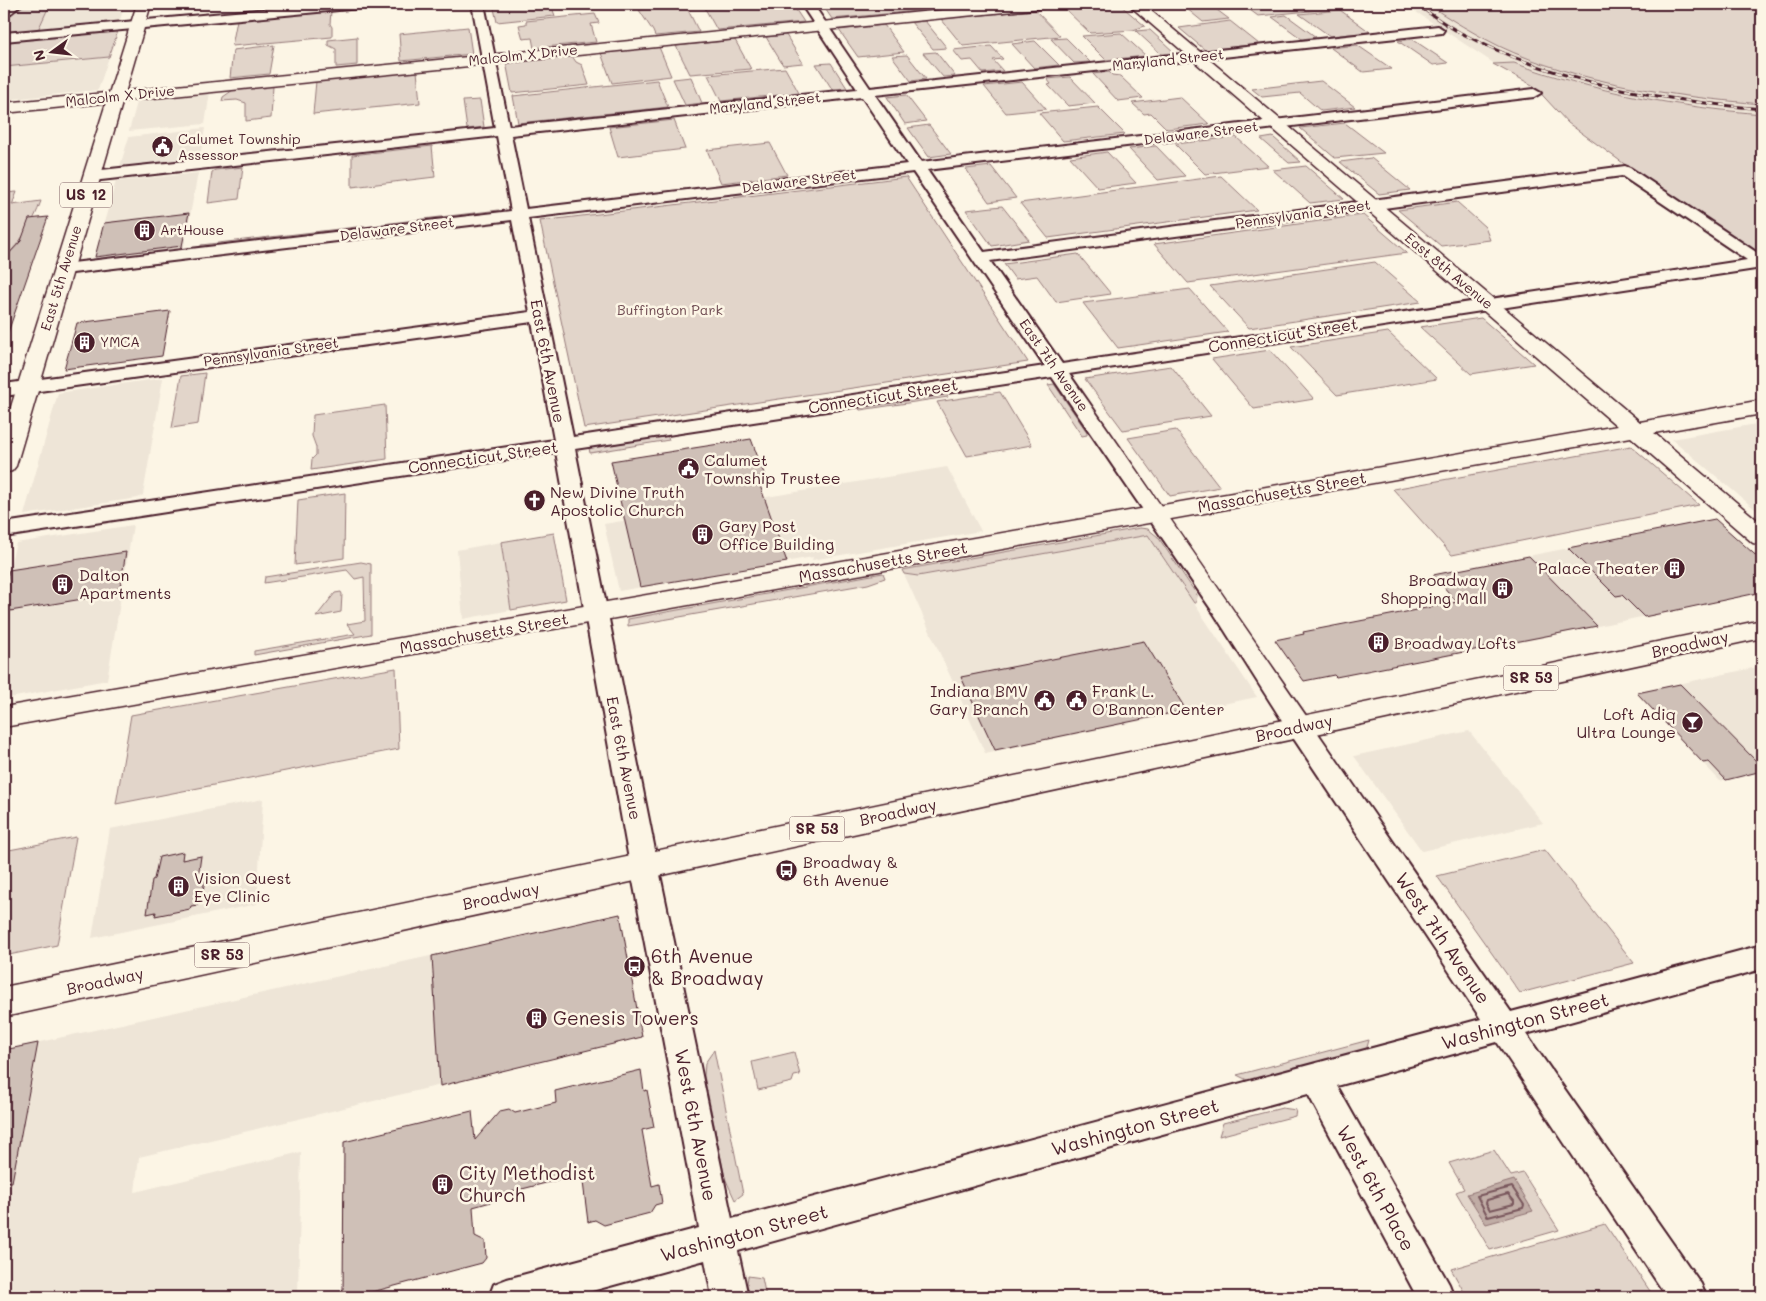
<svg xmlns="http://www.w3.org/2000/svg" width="1766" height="1301" viewBox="0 0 1766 1301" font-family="Mali,sans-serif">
  <rect width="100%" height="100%" fill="#fcf5e5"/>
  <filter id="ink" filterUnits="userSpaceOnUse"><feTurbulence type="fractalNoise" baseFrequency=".02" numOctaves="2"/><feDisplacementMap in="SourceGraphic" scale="10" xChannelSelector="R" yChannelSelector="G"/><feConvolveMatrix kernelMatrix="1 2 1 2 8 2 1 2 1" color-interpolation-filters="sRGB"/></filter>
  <g filter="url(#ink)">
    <path fill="#eee5d7" d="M50,4H125L119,23L38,30Z
      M1404,4H1427L1474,33L1500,47L1563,69L1635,87L1727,101L1762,104V114L1720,110L1638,97L1582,84L1515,63L1495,64Z
      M109,57L98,90L4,100V67Z
      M210,92L205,124L129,131L138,99Z
      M205,128L200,157L120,166L129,137Z
      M198,173L184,247L94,257L116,181Z
      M163,378L143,495L138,498L24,515L58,393Z
      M1762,423V515L1672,439Z
      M947,467L981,531L812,560L813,557L619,591L604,524Z
      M1715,519L1762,561V592L1496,647L1433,575Z
      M133,525L107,680L4,699V589L16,543Z
      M1148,535L1257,697L985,753L904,574L918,576Z
      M501,542L511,610L463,619L457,550Z
      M1762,666V771L1720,781L1637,693Z
      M1469,731L1543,823L1422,851L1354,756Z
      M263,799L257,904L92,938L110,829Z
      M620,914L642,1037L139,1157L135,1192L301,1152L298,1297H4V1050Z"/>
    <path fill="#e2d5ca" stroke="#967a7a" d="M26,4H50L38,30L4,34V20Z
      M493,4H551L555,16L497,22Z
      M792,4L804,22L717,30L703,5Z
      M822,4H991L832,19Z
      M1100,4H1119L1145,26L1133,30L1090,33L1063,7Z
      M1181,4H1209L1229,19L1203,22Z
      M1242,4H1358L1361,6L1258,16Z
      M1427,4H1754L1762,8V104C1677,97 1577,83 1499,46C1474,34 1450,19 1427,4Z
      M686,6L699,32L655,36L653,31L639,10Z
      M1035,10L1060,36L963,46L941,19Z
      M1340,10L1370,32L1330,36L1299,14Z
      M331,11L330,24L332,27V37L232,46L237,20Z
      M595,14L599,23L591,24L596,42L534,48L532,38L523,39L519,25L526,24V21Z
      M1286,15L1316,37L1302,39L1272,17Z
      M925,21L947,48L933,49L911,22Z
      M1230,21L1259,44L1205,50L1179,28Z
      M884,25L904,52L858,57L839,30Z
      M468,27L472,54L401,61L399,34Z
      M1147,30H1150L1175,53L1161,54L1136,31Z
      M118,31L109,57L4,67V41Z
      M1121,33L1146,56L1106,60L1082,36Z
      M786,35L803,63L783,65L766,37Z
      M357,37V65L336,67V49L328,45V40Z
      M1066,38L1090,62L1074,63L1051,39Z
      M1412,39L1448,63L1433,65L1398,41Z
      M735,40L751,69L690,74L676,46Z
      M1035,41L1059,65L1034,68L1012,44Z
      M274,45L269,74L230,78L233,50Z
      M1357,45L1392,69L1363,72L1331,48Z
      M991,46L1003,59L993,60L1003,71L983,73L972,60L962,61L953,50Z
      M659,47L671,76L612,83L601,53Z
      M936,52L955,76L943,77L923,53Z
      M907,55L926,79L911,81L892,56Z
      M572,56L576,62L582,65L589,85L512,93L506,62Z
      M831,63L847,88L832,89L816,64Z
      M1514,63C1595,92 1678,107 1762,114V259L1660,190L1568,123L1534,86L1493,64Z
      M785,68L799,93L721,101L708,75Z
      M417,71L420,103L313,114L316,81Z
      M1109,72L1112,75L1120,76L1143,98L1118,101L1093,74Z
      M691,77L702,103L685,105L673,79Z
      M1070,77L1095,103L1068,106L1048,85L1051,84L1047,79Z
      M657,80L668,107L518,123L513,96Z
      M1321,81L1355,107L1321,111L1300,93L1262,97L1252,89Z
      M1022,82L1046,109L1006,113L984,86Z
      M273,86L271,118L246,121V103L237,100L222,101L223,97L233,90Z
      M906,95L926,121L905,124L887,97Z
      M1180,97L1209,124L1167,129L1151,113L1144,114L1132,103Z
      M480,100L484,127L467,129L463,101Z
      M1098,107L1125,134L1063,141L1039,113Z
      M674,120L685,149L618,157L609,127Z
      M1345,123L1384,153L1335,158L1300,128Z
      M929,125L951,154L929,157L908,128Z
      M1236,137L1268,166L1205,174L1175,144Z
      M1273,137L1301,162L1289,163L1261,139Z
      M770,143L787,175L721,183L707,150Z
      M432,146L435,177L352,187V155Z
      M1156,146L1185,176L1158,180L1129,149Z
      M1107,152L1136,183L1098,188L1070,157Z
      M1371,158L1410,190L1379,194L1340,162Z
      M991,166L1016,198L989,202L966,169Z
      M1306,166L1344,199L1310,203L1273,170Z
      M243,167L239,199L208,203L212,172L215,170Z
      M1221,176L1257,210L1048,238L1020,203Z
      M906,177L1028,362L584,428L540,221Z
      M17,192L12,205L41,201C33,224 21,241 4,259V193Z
      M1457,202L1485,227L1490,240L1441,246L1398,210Z
      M1002,206L1029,240L992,246L966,210Z
      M499,210V213L382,225V224Z
      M1363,215L1407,253L1188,283L1154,244Z
      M365,226L360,229L201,247V245Z
      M1078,254L1111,294L1056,302L1037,276L1015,279L1004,264Z
      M1375,262L1421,302L1249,328L1210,286Z
      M1190,289L1228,332L1118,348L1083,303Z
      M1481,318L1534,364L1471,374L1420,327Z
      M1388,332L1437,379L1337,395L1291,347Z
      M1270,350L1314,399L1254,409L1212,359Z
      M1171,366L1211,416L1123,430L1085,379Z
      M205,373L198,424L172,428L181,376Z
      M1054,384L1087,432V435L1082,436L1048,385Z
      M1000,392L1032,445L967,456L937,402Z
      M946,394L948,397L860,410L859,409L863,406Z
      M385,405L387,459L311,470L312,459L316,455V447L312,436L313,415Z
      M1176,430L1220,487L1170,496L1128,438Z
      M667,436L669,440L590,453L589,448Z
      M1631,446L1699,505L1452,555L1393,489Z
      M345,493L344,558L295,565L298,500Z
      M1140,528L1148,529L1158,537L1197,595L1196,603H1194L1148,535L918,576L904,574L902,570Z
      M554,533L566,600L511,610L501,542Z
      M361,562L371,564V634L254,655V651L355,634L347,624L365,621L364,577L355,579L347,570L264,583L265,577Z
      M883,573L885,578L868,584L628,626V619Z
      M341,592L342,594L341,612L316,617L335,593Z
      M396,668L399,749L116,804L131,715Z
      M76,837L57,945L4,956V851Z
      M1545,850L1634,963L1520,993L1437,876Z
      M1369,1040L1366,1051L1251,1082L1237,1075Z
      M714,1050L743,1194L735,1200L725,1178L704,1076L705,1063Z
      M794,1052L800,1075L794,1076L792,1082L758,1090L752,1062Z
      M1282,1108L1296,1110L1295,1116L1219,1136L1223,1123Z
      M1494,1150L1511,1176L1523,1173L1559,1230L1490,1250L1456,1192L1464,1189L1449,1163Z
      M1605,1224L1654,1297H1467L1451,1269Z
      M748,1276L762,1278L766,1297H750L747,1284Z"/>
    <path fill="#c0aca5" stroke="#917474" d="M1514,1180L1533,1211L1486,1224L1467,1194Z"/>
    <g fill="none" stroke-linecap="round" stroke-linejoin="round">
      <path stroke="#79575c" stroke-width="2" d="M1512,1187L1524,1205L1523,1208L1488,1217L1477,1196Z
        M1508,1194L1514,1201V1204L1490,1210L1486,1203L1487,1200Z"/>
    </g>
    <path fill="#cfc0b7" stroke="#4a1f2b" d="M189,213L182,246L95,257L104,223Z
      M48,217L6,338H4V259L21,241L29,219Z
      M170,311L162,356L64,369L77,323Z
      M751,439L765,476L757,477L787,562L640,587L611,461Z
      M1715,519L1762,561V592L1644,617L1622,595L1616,596L1568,548Z
      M126,552L119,593L4,612V590L9,570Z
      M1529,556L1597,626L1336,677L1334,675L1304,681L1275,640L1304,634L1303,632L1457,602L1433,575Z
      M1144,641L1186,710L995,750L961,677Z
      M1680,684L1762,767V771L1726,780L1709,762L1703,763L1637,693Z
      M183,852L182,860L201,856L198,878L205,876L203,894L199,895L198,905L191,906L190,909L155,916L156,912L147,914L152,880L154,879L159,857Z
      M620,914L642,1037L440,1086L432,956Z
      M38,1043L12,1182H4V1050Z
      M641,1070L644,1091L647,1090L654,1127L642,1130L652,1186L659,1184L662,1203L655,1205L650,1213L604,1225L595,1220L588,1222L582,1174L498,1195V1200L473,1207L475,1236L485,1241L486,1258L482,1263L353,1297H343L344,1142L472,1111L475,1140L500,1111L509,1109L515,1113L556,1103L555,1091Z"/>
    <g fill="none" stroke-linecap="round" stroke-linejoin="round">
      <defs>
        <path id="minor" d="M323,4H366L360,8L4,41V33Z
          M472,4H484L509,126L857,89L801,4H813L870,88L1438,26L1444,30L1442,33L875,95L921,162L1534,89L1541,93L1534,97L927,170L984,252L1625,166L1630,168L1762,256V268L1069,374C1218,586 1363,800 1511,1012L1762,945V969L1526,1034L1701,1284L1706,1297H1667L1497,1042L1337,1086L1449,1284L1454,1297H1417L1308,1094L738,1251L748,1297H712L705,1260L570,1297H489L494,1284L507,1279L699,1228L630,865L556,452L4,537V523L554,440L532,322L4,396V384L530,312L512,220L64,274L58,273L56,269L58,265L64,264L511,211L497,136L92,181L87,179L84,176L87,173L92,171L495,128ZM862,97L907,164L526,209L511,135ZM913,172L1045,366L573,437L528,218ZM1622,176L1747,260L1062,364L990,261ZM1052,377L1213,612L1290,733L1481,1019L732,1219L658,865L575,449Z"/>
        <path id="tertiary" d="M1003,4H1050L1043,8L4,113V103Z
          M1128,4H1143L1640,422L1762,400V414L1654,433L1762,524V545L1753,543L1631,437L4,727V707L1617,426Z"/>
        <path id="primary" d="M6,4H22L9,15L4,16V6Z
          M137,4H151L16,466L12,471L4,473V429Z
          M1762,620V638L4,1017V987Z"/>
      </defs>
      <use href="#minor" stroke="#4a1f2b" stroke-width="4"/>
      <use href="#tertiary" stroke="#4a1f2b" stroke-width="3"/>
      <use href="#primary" stroke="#4a1f2b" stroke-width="3"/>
      <use href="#minor" fill="#fcf5e5" fill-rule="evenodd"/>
      <use href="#tertiary" fill="#fcf5e5" fill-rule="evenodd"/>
      <use href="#primary" fill="#fcf5e5" fill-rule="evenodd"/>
      <defs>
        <path id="rail" d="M1416,4C1431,14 1445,25 1461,33C1554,82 1658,100 1762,109"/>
      </defs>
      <use href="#rail" stroke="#4a1f2b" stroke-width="3"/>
      <use href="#rail" stroke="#fcf5e5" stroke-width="2" stroke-dasharray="6" stroke-linecap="butt"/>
    </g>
  </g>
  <defs>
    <symbol id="civic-disc" viewBox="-11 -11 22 22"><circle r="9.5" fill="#4a1f2b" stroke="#fcf5e5"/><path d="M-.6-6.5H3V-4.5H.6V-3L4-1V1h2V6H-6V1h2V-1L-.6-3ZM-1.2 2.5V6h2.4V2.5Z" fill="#fff"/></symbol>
    <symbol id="building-disc" viewBox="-11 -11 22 22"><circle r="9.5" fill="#4a1f2b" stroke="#fcf5e5"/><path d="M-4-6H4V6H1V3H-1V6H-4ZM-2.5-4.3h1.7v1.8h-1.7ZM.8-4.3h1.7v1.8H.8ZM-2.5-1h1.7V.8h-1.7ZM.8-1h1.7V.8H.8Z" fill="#fff"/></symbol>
    <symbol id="church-disc" viewBox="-11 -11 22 22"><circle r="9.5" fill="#4a1f2b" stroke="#fcf5e5"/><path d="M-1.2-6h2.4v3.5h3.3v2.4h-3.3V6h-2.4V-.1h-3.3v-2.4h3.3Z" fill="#fff"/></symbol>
    <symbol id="bar-disc" viewBox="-11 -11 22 22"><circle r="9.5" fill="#4a1f2b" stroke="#fcf5e5"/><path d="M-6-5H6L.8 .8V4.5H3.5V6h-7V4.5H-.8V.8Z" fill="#fff"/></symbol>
    <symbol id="bus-disc" viewBox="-11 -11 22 22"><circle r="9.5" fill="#4a1f2b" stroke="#fcf5e5"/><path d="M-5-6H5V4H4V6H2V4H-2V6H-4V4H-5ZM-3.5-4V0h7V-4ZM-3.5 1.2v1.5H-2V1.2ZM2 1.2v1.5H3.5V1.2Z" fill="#fff"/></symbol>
  </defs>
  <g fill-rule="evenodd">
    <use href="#civic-disc" x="150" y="134" width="25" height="25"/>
    <use href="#building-disc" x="132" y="218" width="25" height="25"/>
    <use href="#building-disc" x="72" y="330" width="25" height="25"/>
    <use href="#civic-disc" x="676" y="456" width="25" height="25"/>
    <use href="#church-disc" x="522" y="488" width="25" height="25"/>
    <use href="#building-disc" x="690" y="522" width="25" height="25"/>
    <use href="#building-disc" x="1662" y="556" width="25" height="25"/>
    <use href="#building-disc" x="50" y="572" width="25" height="25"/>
    <use href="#building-disc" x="1490" y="576" width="25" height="25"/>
    <use href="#building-disc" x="1366" y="630" width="25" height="25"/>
    <use href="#civic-disc" x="1032" y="688" width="25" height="25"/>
    <use href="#civic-disc" x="1064" y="688" width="25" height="25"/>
    <use href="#bar-disc" x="1680" y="710" width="25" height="25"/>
    <use href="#bus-disc" x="774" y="858" width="25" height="25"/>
    <use href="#building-disc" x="166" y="874" width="25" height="25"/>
    <use href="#bus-disc" x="622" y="954" width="25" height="25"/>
    <use href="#building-disc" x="524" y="1006" width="25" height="25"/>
    <use href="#building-disc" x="430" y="1172" width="25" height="25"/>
  </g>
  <g text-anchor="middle" stroke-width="5" stroke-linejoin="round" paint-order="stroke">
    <g font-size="14" fill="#4a1f2b" stroke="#fcf5e5">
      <text transform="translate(523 55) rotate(-6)" y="5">Malcolm X Drive</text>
      <text transform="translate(1168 60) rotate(-6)" y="5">Maryland Street</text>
      <text transform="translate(120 96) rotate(-6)" y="5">Malcolm X Drive</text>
      <text transform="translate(765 103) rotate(-6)" y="5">Maryland Street</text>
      <text transform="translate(1201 133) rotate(-7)" y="5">Delaware Street</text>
      <text transform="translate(799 181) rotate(-7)" y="5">Delaware Street</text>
      <text transform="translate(1303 214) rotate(-8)" y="5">Pennsylvania Street</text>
      <text transform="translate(397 229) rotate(-7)" y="5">Delaware Street</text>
      <text transform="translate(1449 271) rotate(40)" y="5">East 8th Avenue</text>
      <text transform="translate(61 278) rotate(-73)" y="5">East 5th Avenue</text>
      <text transform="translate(271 352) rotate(-8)" y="5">Pennsylvania Street</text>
      <text transform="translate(1054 365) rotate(55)" y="5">East 7th Avenue</text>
    </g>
    <g font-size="14" fill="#4a1f2b" stroke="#fcf5e5" text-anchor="start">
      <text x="178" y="144">Calumet Township<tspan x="178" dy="16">Assessor</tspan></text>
      <text x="160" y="235">ArtHouse</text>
      <text x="100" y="347">YMCA</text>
    </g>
    <g font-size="14" fill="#704c53" stroke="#fcf5e5">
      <text x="670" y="315">Buffington Park</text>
    </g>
    <g fill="#fcf5e5" stroke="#7f5f63" stroke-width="1">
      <rect x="60" y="182.5" width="52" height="25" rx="4"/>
      <rect x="1503.5" y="665.5" width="55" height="25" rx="4"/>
      <rect x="789.5" y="816.5" width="55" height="25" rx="4"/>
      <rect x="194.5" y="942.5" width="55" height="25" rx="4"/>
    </g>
    <g font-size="15" font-weight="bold" fill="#4a1f2b">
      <text x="86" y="200">US 12</text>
      <text x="1531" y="683">SR 53</text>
      <text x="817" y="834">SR 53</text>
      <text x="222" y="960">SR 53</text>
    </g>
    <g font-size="16" fill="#4a1f2b" stroke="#fcf5e5">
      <text transform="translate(1283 335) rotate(-9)" y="6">Connecticut Street</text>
      <text transform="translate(548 361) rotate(79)" y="6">East 6th Avenue</text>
      <text transform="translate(883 396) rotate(-9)" y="6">Connecticut Street</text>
      <text transform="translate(483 457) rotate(-8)" y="6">Connecticut Street</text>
      <text transform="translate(1282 492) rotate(-10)" y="6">Massachusetts Street</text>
      <text transform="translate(883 562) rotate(-10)" y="6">Massachusetts Street</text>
      <text transform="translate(484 633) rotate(-10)" y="6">Massachusetts Street</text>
      <text transform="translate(1690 644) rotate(-12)" y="6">Broadway</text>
      <text transform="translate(1294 728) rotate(-12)" y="6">Broadway</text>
      <text transform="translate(624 758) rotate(79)" y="6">East 6th Avenue</text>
      <text transform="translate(898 812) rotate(-12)" y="6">Broadway</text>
      <text transform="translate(501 896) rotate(-12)" y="6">Broadway</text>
      <text transform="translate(105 981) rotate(-12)" y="6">Broadway</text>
    </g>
    <g font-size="16" fill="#4a1f2b" stroke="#fcf5e5" text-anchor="start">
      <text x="704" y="466">Calumet<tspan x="704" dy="18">Township Trustee</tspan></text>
      <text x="550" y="498">New Divine Truth<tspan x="550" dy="18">Apostolic Church</tspan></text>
      <text x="719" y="532">Gary Post<tspan x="719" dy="18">Office Building</tspan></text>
      <text x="1659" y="574" text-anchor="end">Palace Theater</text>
      <text x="79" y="581">Dalton<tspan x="79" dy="18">Apartments</tspan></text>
      <text x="1487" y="586" text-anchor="end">Broadway<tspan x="1487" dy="18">Shopping Mall</tspan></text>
      <text x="1394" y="649">Broadway Lofts</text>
      <text x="1028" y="697" text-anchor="end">Indiana BMV<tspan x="1028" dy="18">Gary Branch</tspan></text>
      <text x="1092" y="697">Frank L.<tspan x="1092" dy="18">O'Bannon Center</tspan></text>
      <text x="1676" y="720" text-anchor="end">Loft Adiq<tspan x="1676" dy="18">Ultra Lounge</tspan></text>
      <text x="803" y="868">Broadway &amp;<tspan x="803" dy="18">6th Avenue</tspan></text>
      <text x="194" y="884">Vision Quest<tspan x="194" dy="18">Eye Clinic</tspan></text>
    </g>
    <g font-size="19" fill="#4a1f2b" stroke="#fcf5e5">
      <text transform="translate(1443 938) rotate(56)" y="7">West 7th Avenue</text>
      <text transform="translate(1525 1021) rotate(-15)" y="7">Washington Street</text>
      <text transform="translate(696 1125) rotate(79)" y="7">West 6th Avenue</text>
      <text transform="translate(1135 1127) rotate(-15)" y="7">Washington Street</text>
      <text transform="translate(1376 1188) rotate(61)" y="7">West 6th Place</text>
      <text transform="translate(744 1233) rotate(-15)" y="7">Washington Street</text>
    </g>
    <g font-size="19" fill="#4a1f2b" stroke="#fcf5e5" text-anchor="start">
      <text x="651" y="963">6th Avenue<tspan x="651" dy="22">&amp; Broadway</tspan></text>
      <text x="553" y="1025">Genesis Towers</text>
      <text x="459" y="1180">City Methodist<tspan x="459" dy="22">Church</tspan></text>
    </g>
  </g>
  <rect width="1766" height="1301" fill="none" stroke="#fcf5e5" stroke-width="20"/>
  <rect x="10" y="10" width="1746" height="1281" fill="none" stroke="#4a1f2b" stroke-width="2" filter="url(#ink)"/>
  <g transform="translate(52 52) rotate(255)" stroke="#fcf5e5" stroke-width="4" paint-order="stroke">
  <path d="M0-4L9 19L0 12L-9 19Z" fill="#4a1f2b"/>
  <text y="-8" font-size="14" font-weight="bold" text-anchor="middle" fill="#4a1f2b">N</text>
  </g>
</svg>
